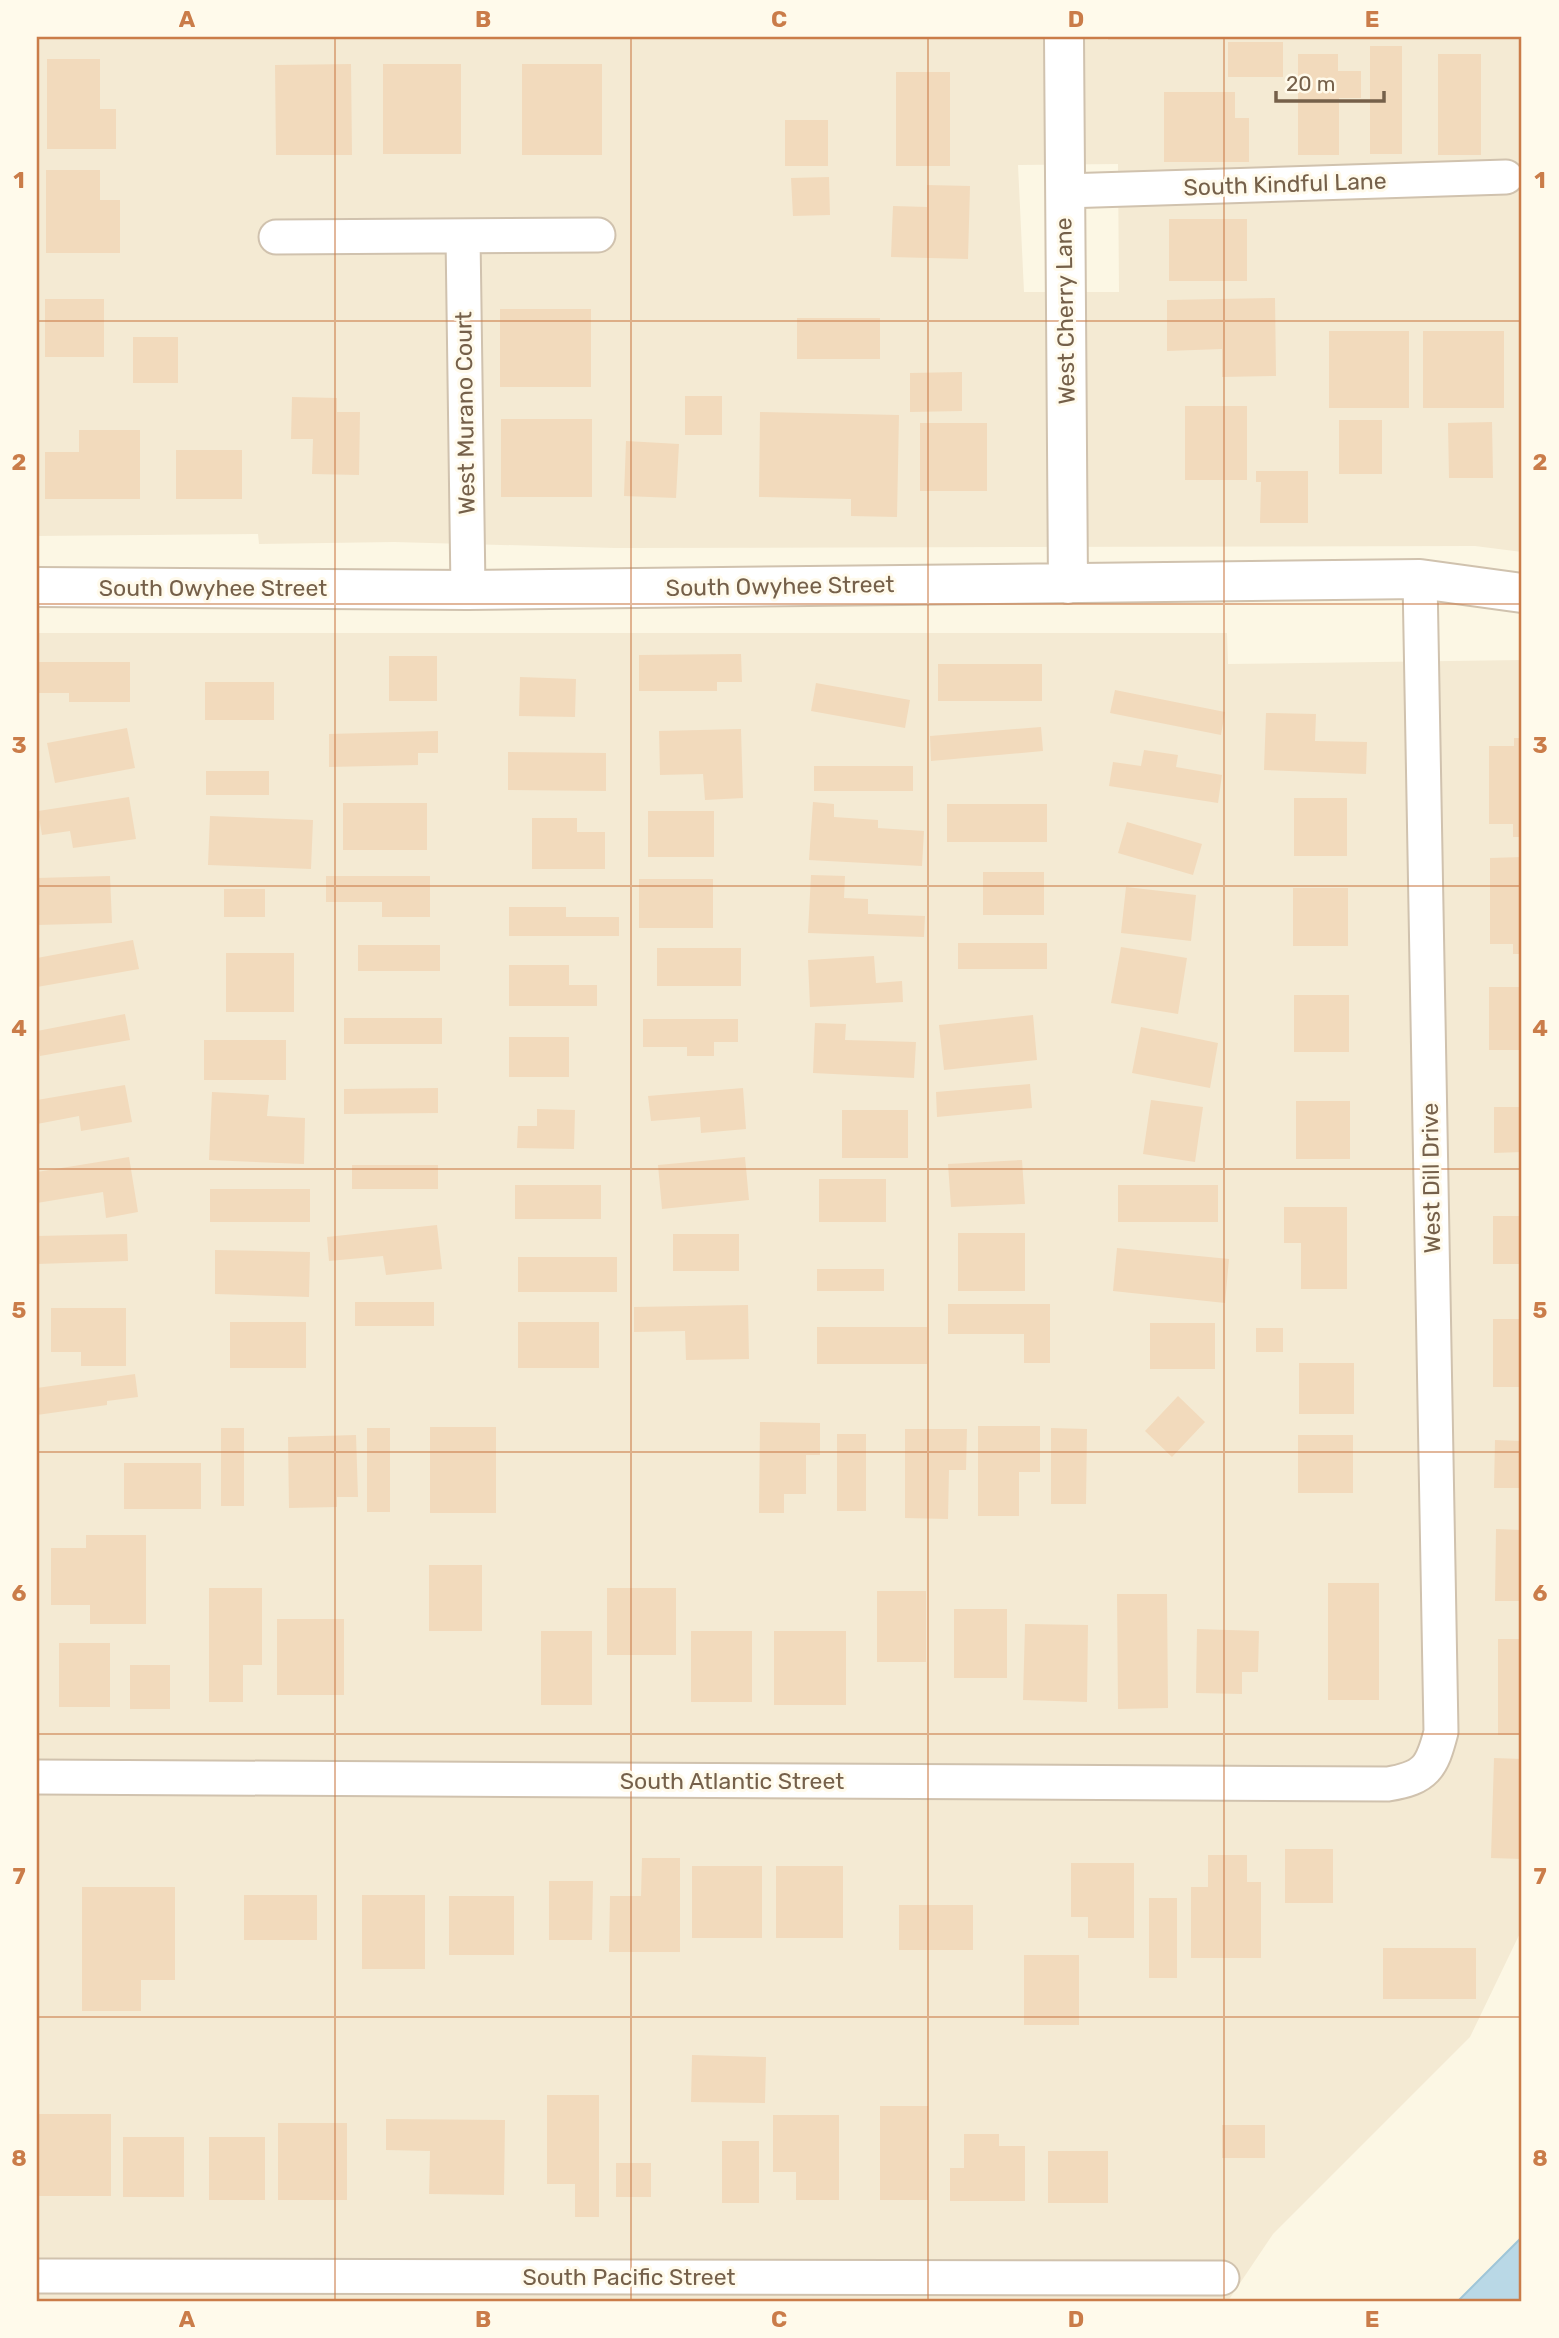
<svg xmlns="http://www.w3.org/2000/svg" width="1559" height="2338" viewBox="0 0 1559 2338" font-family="Rubik,sans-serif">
  <rect width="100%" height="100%" fill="#fcf7e4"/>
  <path fill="#f4ead3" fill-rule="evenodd" d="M37,37H1036L1108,40V37H1522V552L1475,546L615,548L394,542L259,544L258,534L37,536ZM1118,164L1119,292H1024L1018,165Z
    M37,633H1227L1228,664L1522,660V1929L1470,2037L1273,2234L1228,2301H37Z"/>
  <path fill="#b9d8e6" stroke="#9fc6d8" stroke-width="2" d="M1522,2237V2301H1458Z"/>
  <path fill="#f2dabc" d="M1228,42H1283V77H1228Z
    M1370,46H1402V154H1370Z
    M1298,54H1338V71H1361V98H1339V155H1298Z
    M1438,54H1481V155H1438Z
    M47,59H100V109H116V149H47Z
    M351,64L352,155H276L275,65Z
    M383,64H461V154H383Z
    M522,64H602V155H522Z
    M896,72H950V166H896Z
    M1164,92H1235V118H1249V162H1164Z
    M785,120H828V166H785Z
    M46,170H100V200H120V253H46Z
    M829,177L830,215L793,216L791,178Z
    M927,185L970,186L968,259L891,257L893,206L927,207Z
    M1169,219H1247V281H1169Z
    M1275,298L1276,376L1222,377V349L1167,351V300Z
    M45,299H104V357H45Z
    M500,309H591V387H500Z
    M797,318H880V359H797Z
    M1329,331H1409V408H1329Z
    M1423,331H1504V408H1423Z
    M133,337H178V383H133Z
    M962,372V411L910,412V373Z
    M685,396H722V435H685Z
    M292,397L337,398V412H360L359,475L312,474L313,439H291Z
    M1185,406H1247V480H1185Z
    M760,412L899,415L897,517L851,516V499L759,497Z
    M501,419H592V497H501Z
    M1339,420H1382V474H1339Z
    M1492,422L1493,478H1449L1448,423Z
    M920,423H987V491H920Z
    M79,430H140V499H45V452H79Z
    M626,441L679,444L676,498L624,496Z
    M176,450H242V499H176Z
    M1256,471H1308V523H1260L1261,482H1256Z
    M741,654L742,682H717V691H639V655Z
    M389,656H437V701H389Z
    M37,662H130V702H69V693H37Z
    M938,664H1042V701H938Z
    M520,677L576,679L575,717L519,716Z
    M205,682H274V720H205Z
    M816,683L910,700L905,728L811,711Z
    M1115,690L1225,712L1221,735L1110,713Z
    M1266,713L1316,714L1315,741L1367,742L1366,774L1264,770Z
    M1041,727L1043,751L931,761L930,736Z
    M127,728L135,768L55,783L47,743Z
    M741,729L743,798L705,800L703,774L660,775L659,731Z
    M438,731V753H418V765L329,767V734Z
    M1514,738H1522V837H1513V824H1489V746H1514Z
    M1144,750L1178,755L1176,767L1222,775L1218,803L1109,786L1113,762L1141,766Z
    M508,752L606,753V791L508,790Z
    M814,766H913V791H814Z
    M206,771H269V795H206Z
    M129,797L136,839L73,848L70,831L42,835L38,811Z
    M1294,798H1347V856H1294Z
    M813,802L834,804V817L878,820V828L924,831L922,866L809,860Z
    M343,803H427V850H343Z
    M947,804H1047V842H947Z
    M648,811H714V857H648Z
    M210,816L313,820L311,869L208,865Z
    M532,818H577V832H605V869H532Z
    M1127,822L1202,844L1193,875L1118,853Z
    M1522,857V954H1513V944H1490V858Z
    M983,872H1044V915H983Z
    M811,875L845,876L844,898L868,899V914L925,916L924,937L808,933Z
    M110,876L112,923L37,925V878Z
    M326,876H430V917H382V902H326Z
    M639,879H713V928H639Z
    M1126,887L1196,895L1191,941L1121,933Z
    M1293,888H1348V946H1293Z
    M224,889H265V917H224Z
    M509,907H566V917H619V936H509Z
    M133,940L139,969L37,987V958Z
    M958,943H1047V969H958Z
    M358,945H440V971H358Z
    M1121,947L1187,958L1178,1014L1111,1003Z
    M657,948H741V986H657Z
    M226,953H294V1012H226Z
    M874,956L876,983L902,981L903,1002L810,1007L808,960Z
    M509,965H569V985H597V1006H509Z
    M1489,987H1522V1050H1489Z
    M1294,995H1349V1052H1294Z
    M125,1014L130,1040L40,1056L37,1031Z
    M1033,1015L1037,1060L944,1070L939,1025Z
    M344,1018H442V1044H344Z
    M643,1019H738V1042H714V1056H687V1047H643Z
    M815,1023L846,1024L845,1040L916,1042L914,1078L813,1073Z
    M1141,1027L1218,1043L1210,1088L1132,1073Z
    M509,1037H569V1077H509Z
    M204,1040H286V1080H204Z
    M1030,1084L1032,1108L937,1117L936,1092Z
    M125,1085L132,1122L81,1131L79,1116L37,1124V1100Z
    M438,1088V1113L344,1114V1089Z
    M743,1088L746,1129L701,1133L700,1117L651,1121L648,1096Z
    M212,1092L269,1095L267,1116L305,1118L304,1164L209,1160Z
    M1151,1100L1203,1107L1195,1162L1143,1154Z
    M1296,1101H1350V1159H1296Z
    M1494,1107H1522V1152L1494,1153Z
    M537,1109L575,1110L574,1149L517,1148L518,1126H537Z
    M842,1110H908V1158H842Z
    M129,1157L138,1212L106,1218L103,1192L37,1203V1172Z
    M745,1157L749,1200L662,1209L658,1165Z
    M1022,1160L1025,1204L951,1207L948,1164Z
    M352,1165H438V1189H352Z
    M819,1179H886V1222H819Z
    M515,1185H601V1219H515Z
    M1118,1185H1218V1222H1118Z
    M210,1189H310V1222H210Z
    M1519,1194H1522V1264H1493V1216H1519Z
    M1284,1207H1347V1289H1301V1243H1284Z
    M437,1225L442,1269L386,1275L383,1256L329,1261L327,1237Z
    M958,1233H1025V1291H958Z
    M127,1234L128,1261L37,1264V1236Z
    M673,1234H739V1271H673Z
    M1117,1248L1229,1259L1225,1303L1113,1291Z
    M215,1250L310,1252L309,1297L215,1294Z
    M518,1257H617V1292H518Z
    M817,1269H884V1291H817Z
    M355,1302H434V1326H355Z
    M948,1304H1050V1363H1024V1334H948Z
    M748,1305L749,1359L686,1360L685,1331L634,1332V1307Z
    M51,1308H126V1366H81V1352H51Z
    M1493,1319H1522V1387H1493Z
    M230,1322H306V1368H230Z
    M518,1322H599V1368H518Z
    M1150,1323H1215V1369H1150Z
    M817,1327H927V1364H817Z
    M1256,1328H1283V1352H1256Z
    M1299,1363H1354V1414H1299Z
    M135,1374L138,1397L107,1401V1405L37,1415V1388Z
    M1178,1396L1205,1422L1172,1457L1145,1431Z
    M760,1422L820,1423V1455H806V1494H784V1513H759Z
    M978,1426H1040V1472H1019V1516H978Z
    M430,1427H496V1513H430Z
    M221,1428H244V1506H221Z
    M367,1428H390V1512H367Z
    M1051,1428L1087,1429L1086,1504H1051Z
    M905,1429H967L966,1470H949L948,1519L905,1518Z
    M837,1434H866V1511H837Z
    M356,1435L358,1497H337V1507L289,1508L288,1437Z
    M1298,1435H1353V1493H1298Z
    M1495,1440L1522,1441V1488H1494Z
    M124,1463H201V1509H124Z
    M1496,1529L1522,1530V1601H1495Z
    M86,1535H146V1624H90V1605H51V1548H86Z
    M429,1565H482V1631H429Z
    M1328,1583H1379V1700H1328Z
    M209,1588H262V1665H243V1702H209Z
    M607,1588H676V1655H607Z
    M877,1591H926V1662H877Z
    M1117,1594H1167L1168,1708L1118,1709Z
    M954,1609H1007V1678H954Z
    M277,1619H344V1695H277Z
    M1025,1624L1088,1625L1087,1702L1023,1700Z
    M1197,1629L1259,1631L1258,1672H1242V1694L1196,1693Z
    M541,1631H592V1705H541Z
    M691,1631H752V1702H691Z
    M774,1631H846V1705H774Z
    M1498,1639H1522V1735H1498Z
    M59,1643H110V1707H59Z
    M130,1665H170V1709H130Z
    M1494,1758L1522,1759V1859L1491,1858Z
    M1285,1849H1333V1903H1285Z
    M1208,1855H1247V1882H1261V1958H1191V1887H1208Z
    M642,1858H680V1952H609L610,1896H641Z
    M1071,1863H1134V1938H1088V1917H1071Z
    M692,1866H762V1938H692Z
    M776,1866H843V1938H776Z
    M549,1881H593L592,1940H549Z
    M82,1887H175V1980H141V2011H82Z
    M244,1895H317V1940H244Z
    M362,1895H425V1969H362Z
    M449,1896H514V1955H449Z
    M1149,1898H1177V1978H1149Z
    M899,1905H973V1950H899Z
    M1383,1948H1476V1999H1383Z
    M1024,1955H1079V2025H1024Z
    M692,2055L766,2057L765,2103L691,2102Z
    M547,2095H599V2217H575V2184H547Z
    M880,2106H928V2200H880Z
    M37,2114H111V2196H37Z
    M773,2115H839V2200H796V2172H773Z
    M386,2119L505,2120L504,2195L429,2194L430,2151L386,2150Z
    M278,2123H347V2200H278Z
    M1222,2125H1265V2158H1222Z
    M964,2134H999V2146H1025V2201H950V2168H964Z
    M123,2137H184V2197H123Z
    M209,2137H265V2200H209Z
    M722,2141H759V2203H722Z
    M1048,2151H1108V2203H1048Z
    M616,2163H651V2197H616Z"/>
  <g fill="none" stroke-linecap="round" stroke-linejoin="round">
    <defs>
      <path id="minor" d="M1064,191L1506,177
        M463,236L468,590
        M276,237L598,235
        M37,1777L1388,1784C1426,1778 1432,1767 1441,1732L1420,579
        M37,2276L1222,2278"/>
      <path id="tertiary" d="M1064,37L1068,584
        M37,587L468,590L1420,579L1522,593"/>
    </defs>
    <use href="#minor" stroke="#d0c2ae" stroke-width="37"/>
    <use href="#tertiary" stroke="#d0c2ae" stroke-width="42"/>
    <use href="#minor" stroke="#fff" stroke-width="33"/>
    <use href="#tertiary" stroke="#fff" stroke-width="38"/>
  </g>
  <path fill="none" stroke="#ca7c49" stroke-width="2" stroke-opacity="0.55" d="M335,37V2301M631,37V2301M928,37V2301M1224,37V2301M37,321H1522M37,604H1522M37,886H1522M37,1169H1522M37,1452H1522M37,1734H1522M37,2017H1522"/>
  <g text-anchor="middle" stroke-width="6" stroke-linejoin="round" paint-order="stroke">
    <g font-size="23" fill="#75604a" stroke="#fffaeb">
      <text transform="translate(1285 184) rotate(-2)" y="8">South Kindful Lane</text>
      <text transform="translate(1065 311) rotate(-91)" y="8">West Cherry Lane</text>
      <text transform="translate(465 413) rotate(-91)" y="8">West Murano Court</text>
      <text transform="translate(780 586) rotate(-1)" y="8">South Owyhee Street</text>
      <text x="213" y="596">South Owyhee Street</text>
      <text transform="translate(1431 1178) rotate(-91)" y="8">West Dill Drive</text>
      <text x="732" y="1789">South Atlantic Street</text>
      <text x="629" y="2285">South Pacific Street</text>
    </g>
  </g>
  <rect width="1559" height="2338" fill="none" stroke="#fffaeb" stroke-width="77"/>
  <path d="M1276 91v10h108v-10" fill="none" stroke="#75604a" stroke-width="3.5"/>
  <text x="1286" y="91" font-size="21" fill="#75604a" stroke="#fffaeb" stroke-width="5" paint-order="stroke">20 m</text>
  <rect x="38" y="38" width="1482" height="2262" fill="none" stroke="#ca7c49" stroke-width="2.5"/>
  <g font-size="23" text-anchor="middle" font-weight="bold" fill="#ca7c49">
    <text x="187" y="27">A</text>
    <text x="483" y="27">B</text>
    <text x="779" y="27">C</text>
    <text x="1076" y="27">D</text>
    <text x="1372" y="27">E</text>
    <text x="19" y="188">1</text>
    <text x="1540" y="188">1</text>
    <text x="19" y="470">2</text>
    <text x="1540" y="470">2</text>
    <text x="19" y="753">3</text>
    <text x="1540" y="753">3</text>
    <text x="19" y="1036">4</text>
    <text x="1540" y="1036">4</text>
    <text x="19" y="1318">5</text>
    <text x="1540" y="1318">5</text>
    <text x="19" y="1601">6</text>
    <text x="1540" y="1601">6</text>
    <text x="19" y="1884">7</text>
    <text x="1540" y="1884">7</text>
    <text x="19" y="2166">8</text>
    <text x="1540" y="2166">8</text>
    <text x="187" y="2327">A</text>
    <text x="483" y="2327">B</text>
    <text x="779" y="2327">C</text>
    <text x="1076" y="2327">D</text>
    <text x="1372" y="2327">E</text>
  </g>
</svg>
